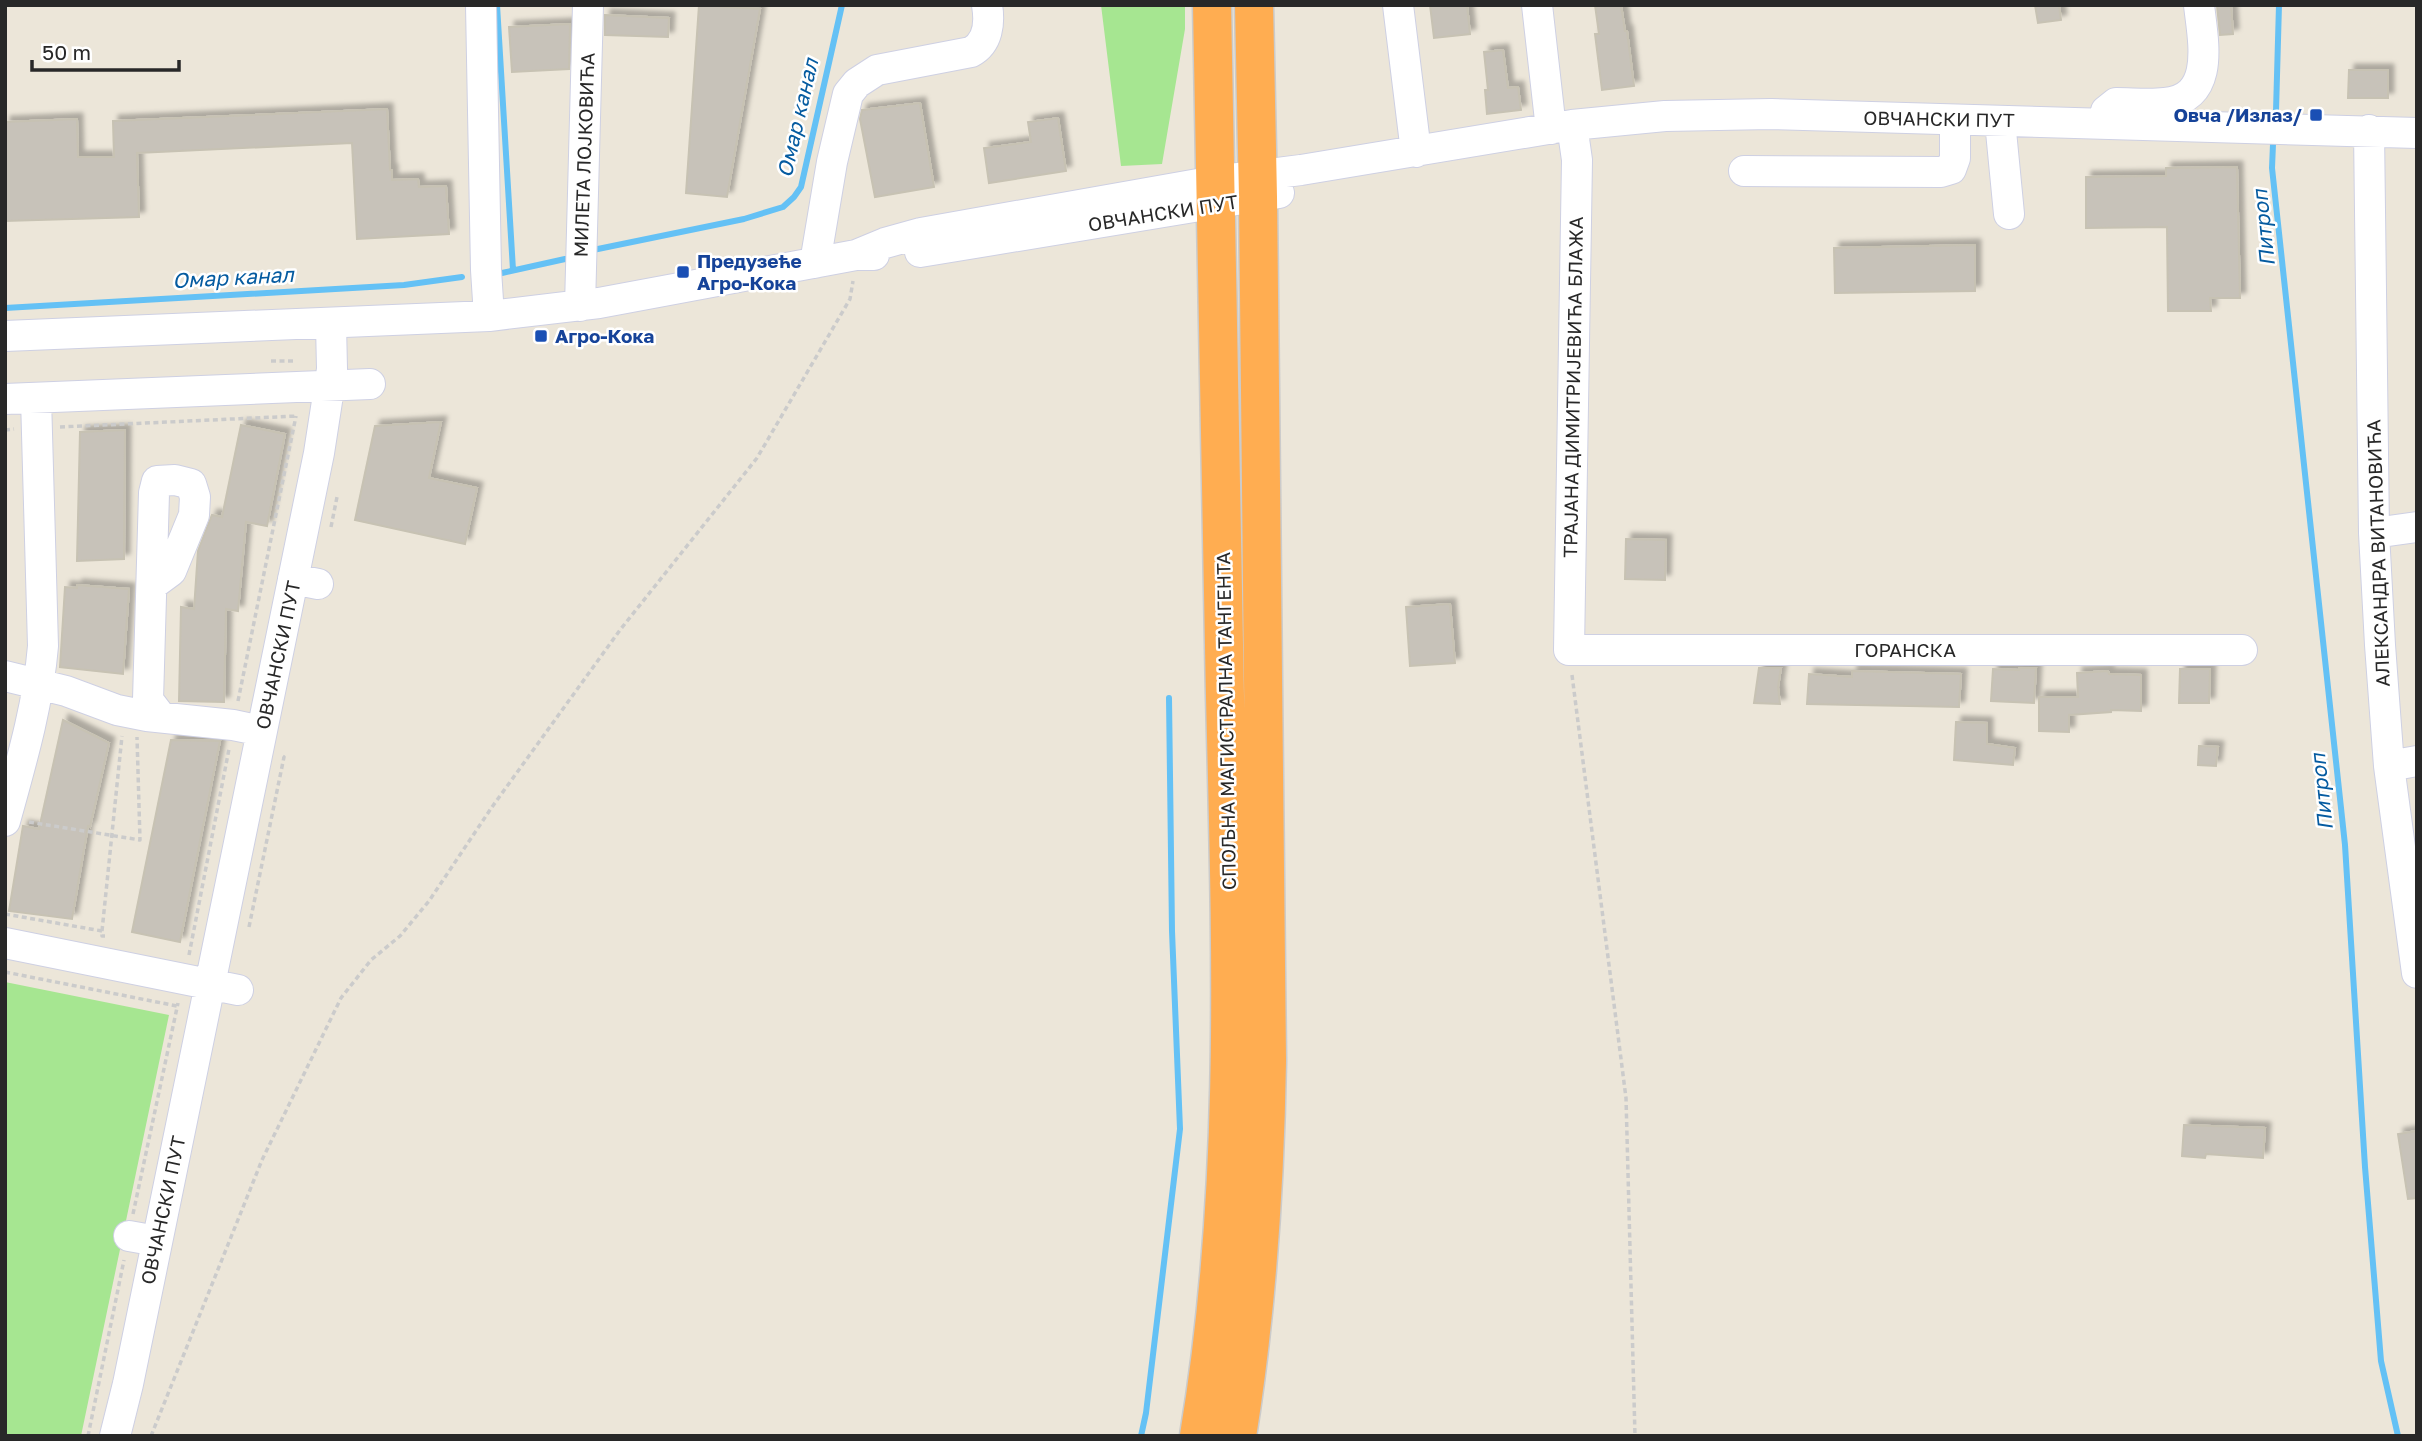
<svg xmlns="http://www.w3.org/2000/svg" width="2422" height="1441" viewBox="0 0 2422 1441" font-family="'Golos Text',sans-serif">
  <defs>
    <filter id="shadow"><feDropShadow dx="5.5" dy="-5.5" stdDeviation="2" flood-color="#0004"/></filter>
  </defs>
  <rect width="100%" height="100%" fill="#ece6d9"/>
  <path fill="#a6e691" d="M1101,5H1185V29L1162,164L1121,166Z
    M5,982L169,1015L81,1436H5Z"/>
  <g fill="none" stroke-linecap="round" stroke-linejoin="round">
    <path stroke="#64c1f5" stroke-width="6" d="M497,5L513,270
      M2276,111L2279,5
      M2273,144L2272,168L2345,845L2365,1167L2381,1361L2398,1436
      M593,250L744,219L783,207L794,197L801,187L842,5
      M502,273L565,259
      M5,308L404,285L462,277
      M1141,1436L1146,1413L1180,1129L1172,931L1169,698"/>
  </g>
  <path fill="#c7c2b9" stroke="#c7c2b3" stroke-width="2" filter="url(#shadow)" d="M699,5L760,9L727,197L686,193Z
    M1430,5H1467L1470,34L1434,38Z
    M1595,5H1621L1625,31H1627L1634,86L1602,90L1595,34H1599Z
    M2035,5H2059L2061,20L2038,23Z
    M2217,5H2231L2233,34L2220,35Z
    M605,15L669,18L668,37L605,35Z
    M570,24L569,69L512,72L509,27Z
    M1503,50L1508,88L1518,87L1521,110L1487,114L1485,90H1488L1484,52Z
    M2349,70H2388V98H2348Z
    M920,103L934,187L875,197L860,119L862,110Z
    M387,109L390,170H392V180L418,179L419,187L446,186L449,234L357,239L352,143L137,153L139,217L5,221V122L77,119L78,157H114L113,121Z
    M1058,118L1066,171L989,183L984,148L1031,142L1028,122Z
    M2237,167L2240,298H2210L2211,311H2168L2167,227L2086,228V177L2166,176V168Z
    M1975,245V291L1835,293L1834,248Z
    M441,422L429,478L477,488L465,544L355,520L375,426Z
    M241,425L285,434L267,526L246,522L238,611L226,609L224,702L179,701L181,607L194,609L198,551L212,515L222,517Z
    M125,430L124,559L77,561L80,432Z
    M1626,539L1666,540L1665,580L1625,579Z
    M77,585L129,589L123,674L60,667L65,587L77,588Z
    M1450,604L1455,663L1410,666L1406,607Z
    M1759,668H1781L1778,687L1780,704L1754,703Z
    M2019,668H2036L2034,703L1991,701L1993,669L2019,670Z
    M2180,669H2210L2209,703H2179Z
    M1852,671L1961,674L1959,707L1807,704L1809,674L1852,677Z
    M2108,671L2109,674L2141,675V711L2111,710V712L2069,715V732L2039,731V697H2078L2077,673Z
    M63,720L109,743L90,827L88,826L72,919L9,911L23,826L39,829Z
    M1956,722L1987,723V744L2015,748L2013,765L1954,760Z
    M171,740L220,741L180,942L132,932Z
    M2199,746L2218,747L2216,766L2198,765Z
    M2184,1125L2265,1128L2263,1158L2206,1154L2205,1158L2182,1156Z
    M2417,1131V1198L2408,1199L2398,1134Z"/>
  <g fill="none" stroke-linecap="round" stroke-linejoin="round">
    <defs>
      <path id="minor" d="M481,5L486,270L489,316
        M1398,5L1416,152
        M1537,5L1551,129
        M2000,121L2009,214
        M2103,124L2106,111L2116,103C2132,103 2149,105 2165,103C2216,98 2203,41 2199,5
        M1572,125L1577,160L1569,650H2242
        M2369,130L2374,533L2380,645L2389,766L2417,973
        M1744,171L1941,172L1951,169L1955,158V120
        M920,252L1279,193
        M856,255L885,243L921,233L1215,181L1301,170L1572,125L1665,116L1771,114L2417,133
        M815,263L832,162L848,94L857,83L877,70L971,52C988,43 990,23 987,5
        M580,306L588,5
        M5,336L489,316L599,303L856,255H874
        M5,399L370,384
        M2374,533L2417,527
        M293,579L318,584
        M152,585L171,571L194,515L195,497L191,484L175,480L157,481L154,493L148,700L161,717
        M5,676L66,691L117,710L147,716L233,725L262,731
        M2389,766L2417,761
        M5,821C21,763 38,706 43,646L36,398
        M5,943L238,990
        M129,1236L157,1241
        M115,1436L128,1384L319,453L332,369L331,324"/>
      <path id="highway" d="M1199,1436C1240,1191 1231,943 1225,696C1220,466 1216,236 1212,5
        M1237,1436C1257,1312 1265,1186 1267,1061L1258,197L1254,5"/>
    </defs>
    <use href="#minor" stroke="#ced0e3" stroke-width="32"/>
    <use href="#highway" stroke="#cbcbcb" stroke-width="41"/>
    <path stroke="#cbcbcb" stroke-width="3.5" stroke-dasharray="5 3.5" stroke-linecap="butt" d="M271,361H294
      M60,427L297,416
      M5,430L14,429
      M331,527L337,497
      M1572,675L1626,1098L1635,1436
      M238,701L296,416
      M29,822L140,840L137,737
      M5,914L102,931V936H105
      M249,927L284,757L281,755
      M102,931L122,736
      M189,955L229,749
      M5,972L177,1006
      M133,1214L178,1003
      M88,1436L124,1260
      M151,1436L262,1160L341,998L371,960L400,936L429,901L492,807L620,630L757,458L850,299L853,281"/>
    <use href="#minor" stroke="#fff" stroke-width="30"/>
    <use href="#highway" stroke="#ffad51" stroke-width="38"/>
  </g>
  <g fill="#1a4fb4" stroke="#fff" stroke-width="2.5">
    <rect x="2309" y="108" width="14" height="14" rx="3.5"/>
    <rect x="676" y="265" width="14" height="14" rx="3.5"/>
    <rect x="534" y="329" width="14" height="14" rx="3.5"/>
  </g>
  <g text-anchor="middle" stroke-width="5" stroke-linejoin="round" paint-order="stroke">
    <g font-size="19" font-weight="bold" fill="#164399" stroke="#fff" text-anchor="start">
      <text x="2302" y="122" text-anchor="end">Овча /Излаз/</text>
      <text x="697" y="268">Предузеће<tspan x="697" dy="22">Агро-Кока</tspan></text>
      <text x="555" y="343">Агро-Кока</text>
    </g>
    <g font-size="19" fill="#282828" stroke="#fff">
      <text transform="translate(1939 119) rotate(1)" y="7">ОВЧАНСКИ ПУТ</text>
      <text transform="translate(584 155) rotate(-88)" y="7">МИЛЕТА ЛОЈКОВИЋА</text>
      <text transform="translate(1163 213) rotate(-9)" y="7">ОВЧАНСКИ ПУТ</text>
      <text transform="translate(1573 387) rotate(-89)" y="7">ТРАЈАНА ДИМИТРИЈЕВИЋА БЛАЖА</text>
      <text transform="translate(2378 553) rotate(-92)" y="7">АЛЕКСАНДРА ВИТАНОВИЋА</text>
      <text x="1905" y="657">ГОРАНСКА</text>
      <text transform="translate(278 655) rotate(-78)" y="7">ОВЧАНСКИ ПУТ</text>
      <text transform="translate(1226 721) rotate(-91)" y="7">СПОЉНА МАГИСТРАЛНА ТАНГЕНТА</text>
      <text transform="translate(163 1210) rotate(-78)" y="7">ОВЧАНСКИ ПУТ</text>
    </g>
    <g font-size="21" font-style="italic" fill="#055ba0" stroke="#fff">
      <text transform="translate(798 118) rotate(-77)" y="7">Омар канал</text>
      <text transform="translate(2264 228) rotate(-96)" y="7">Питроп</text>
      <text transform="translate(233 278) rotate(-3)" y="7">Омар канал</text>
      <text transform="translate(2322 792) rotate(-96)" y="7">Питроп</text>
    </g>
  </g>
  <rect width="2422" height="1441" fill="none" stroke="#282828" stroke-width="14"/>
  <path d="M32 60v10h147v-10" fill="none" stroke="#282828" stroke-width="3.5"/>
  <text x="42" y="60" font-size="21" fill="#282828" stroke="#ffffff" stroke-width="5" paint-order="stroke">50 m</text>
</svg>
